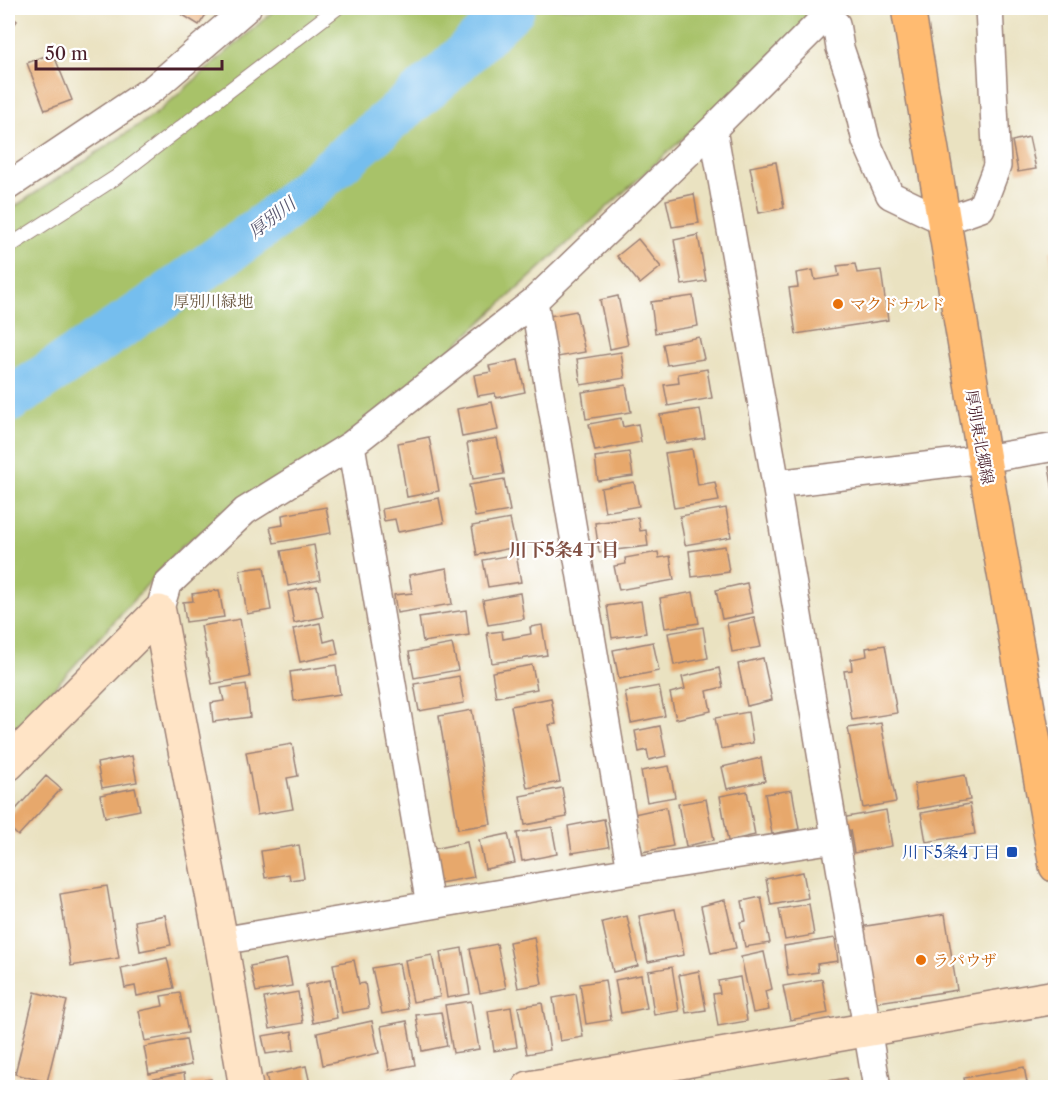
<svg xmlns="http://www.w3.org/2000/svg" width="1063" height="1095" viewBox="0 0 1063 1095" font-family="'Libre Caslon Text','Noto Serif JP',serif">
  <rect width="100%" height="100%" fill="#fff"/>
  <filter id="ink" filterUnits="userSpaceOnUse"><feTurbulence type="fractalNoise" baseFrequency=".0167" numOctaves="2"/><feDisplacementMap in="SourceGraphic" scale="12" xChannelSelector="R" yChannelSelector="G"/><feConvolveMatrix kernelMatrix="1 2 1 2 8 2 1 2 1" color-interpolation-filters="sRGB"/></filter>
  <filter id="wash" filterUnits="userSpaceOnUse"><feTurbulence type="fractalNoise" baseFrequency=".008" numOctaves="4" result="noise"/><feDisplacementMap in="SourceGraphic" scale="24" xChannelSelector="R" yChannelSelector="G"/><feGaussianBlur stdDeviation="1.35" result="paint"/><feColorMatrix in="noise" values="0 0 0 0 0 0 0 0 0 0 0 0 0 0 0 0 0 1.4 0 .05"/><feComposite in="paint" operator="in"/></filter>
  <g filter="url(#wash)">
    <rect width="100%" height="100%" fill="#eae2c1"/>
    <path fill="#a8c269" stroke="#79704a" stroke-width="1.5" d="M277,8H820L788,43L372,421L183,545L8,739V211L157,113Z"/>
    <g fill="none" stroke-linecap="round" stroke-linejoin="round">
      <path stroke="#75beee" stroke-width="45" d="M8,401L152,306L270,221L443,75L513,8"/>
    </g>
    <g id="blocks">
      <path fill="#e7a86c" d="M180,8H204L209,10L199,25L178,12Z
        M8,14L17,21L8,33Z
        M53,53L72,100L45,110L27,63Z
        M1029,137L1036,169L1018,172L1012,141Z
        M776,162L784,208L759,213L750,167Z
        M694,194L699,223L672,227L666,200Z
        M698,235L706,281L682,285L674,240Z
        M638,239L661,267L640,284L617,256Z
        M1056,251V273L1054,274L1050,252Z
        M855,264L857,273L881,270L888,320L796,334L789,288L798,287L796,273L813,270L815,280L839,276L837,266Z
        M618,296L628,345L610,349L600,300Z
        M693,296L698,326L655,333L651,302Z
        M576,311L585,352L558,357L549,316Z
        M699,337L704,359L667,365L663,344Z
        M621,352L625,378L581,385L577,359Z
        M518,360L525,392L496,398L495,393L478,396L474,375L491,372L489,366Z
        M707,369L712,398L668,406L664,385L679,383L678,374Z
        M626,385L631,412L586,419L582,392Z
        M492,402L498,430L462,437L457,409Z
        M700,409L705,438L665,444L660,415Z
        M621,418L623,427L638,424L641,442L595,451L589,424Z
        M429,437L439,491L407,497L398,443Z
        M497,438L504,474L473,479L467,443Z
        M692,449L698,485L715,482L719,501L674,508L665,453Z
        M629,452L633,476L598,481L595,457Z
        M1056,466V497H1054L1049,467Z
        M504,479L510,511L475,517L469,485Z
        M634,482L639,506L605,512L601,488Z
        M439,498L444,523L398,532L395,519L384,521L382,509Z
        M326,507L331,533L274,543L270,527L283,525L282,515Z
        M726,508L731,537L685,545L680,516Z
        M638,517L640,531L646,530L648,546L599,552L595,523Z
        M510,519L516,547L477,555L472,526Z
        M314,545L320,580L288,586L281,551Z
        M725,546L729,572L692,577L689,551Z
        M658,552L659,558L670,556L674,580L619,590L614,566L626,564L625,558Z
        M516,554L521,582L488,587L483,560Z
        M264,567L271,610L247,614L240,570Z
        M447,568L452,604L397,613L394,595L412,593L409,575Z
        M747,583L753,613L722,619L716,590Z
        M317,586L323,617L294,623L288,592Z
        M219,590L224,617L186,622L183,602L193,601L192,594Z
        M693,592L699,623L665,628L660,598Z
        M520,593L524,619L488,625L483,600Z
        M641,601L646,633L612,638L607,606Z
        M466,610L469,635L423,642L419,617Z
        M754,617L761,647L732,652L727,623Z
        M240,619L250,677L212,684L201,626Z
        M320,623L324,642L335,639L338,654L300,662L293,629Z
        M542,625L547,655L492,663L487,633L502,631L503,639L531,634L530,627Z
        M703,627L708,658L674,665L668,633Z
        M653,642L659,671L619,679L613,650Z
        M452,644L458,670L414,678L409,652Z
        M885,645L897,713L852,720L844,671L852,670L851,659L867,656L866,648Z
        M763,658L772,700L747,706L738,664Z
        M336,665L340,694L294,701L290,672Z
        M532,665L537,689L496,697L492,672Z
        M719,668L723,687L707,691L711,711L676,719L670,693L685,689L682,677Z
        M459,676L464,703L419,711L414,684Z
        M246,684L250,717L213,722L211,703L224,701L221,688Z
        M659,686L665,716L631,723L625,692Z
        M551,698L556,724L549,725L560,782L527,788L511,706Z
        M472,710L491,824L458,829L439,716Z
        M748,712L753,743L721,749L715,718Z
        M881,723L896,802L863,808L848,728Z
        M660,726L666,756L649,760L647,750L639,752L635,731Z
        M292,744L298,776L287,778L293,809L257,815L246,752Z
        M132,756L137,782L102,788L97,763Z
        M761,758L765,781L727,789L722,767Z
        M669,766L675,797L647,802L641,771Z
        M965,775L970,800L918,809L914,784Z
        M46,776L61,789L18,836L8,826V818Z
        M135,788L140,810L105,817L100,795Z
        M562,788L567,817L525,825L520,796Z
        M792,790L799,829L772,834L765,794Z
        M747,791L755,835L728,841L720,796Z
        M706,799L714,840L686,846L678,804Z
        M970,804L975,834L926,842L921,813Z
        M666,807L673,846L642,852L634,814Z
        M886,810L892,846L854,853L850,830L844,831L841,818Z
        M604,819L609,847L572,853L568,826Z
        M552,827L557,854L522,861L517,833Z
        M508,834L515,863L485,869L479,840Z
        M467,842L474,877L440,883L433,849Z
        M299,845L304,878L290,880L289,874L265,878L261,851Z
        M803,872L808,898L771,905L766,879Z
        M107,886L119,958L71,966L60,894Z
        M761,897L770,943L745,947L740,922L746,921L742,901Z
        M725,900L736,948L711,953L701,906Z
        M809,904L814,935L785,940L779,909Z
        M675,909L684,955L648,962L639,916Z
        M945,914L957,990L872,1003L860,927Z
        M165,915L171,945L140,951L135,921Z
        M627,916L638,966L613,972L602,922Z
        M534,937L542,984L518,988L509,942Z
        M835,938L838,961L817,964L818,972L788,976L784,946Z
        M497,944L506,988L480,993L470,949Z
        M462,948L470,994L447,998L440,952Z
        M764,952L772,989L765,991L769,1010L753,1013L741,957Z
        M432,955L440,997L413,1002L405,960Z
        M167,958L174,988L137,996L135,986L125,988L121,968Z
        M287,959L292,986L256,992L250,966Z
        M354,960L359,984L365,983L369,1008L342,1013L333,964Z
        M399,963L408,1009L382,1014L372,968Z
        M672,967L679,1011L654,1015L648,971Z
        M699,971L706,1010L686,1013L679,975Z
        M641,975L647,1008L621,1013L615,980Z
        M740,977L747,1021L718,1026L713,994L720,993L718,981Z
        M822,979L828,1013L790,1020L783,986Z
        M330,980L337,1018L313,1023L306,985Z
        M605,980L611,1020L586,1024L580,984Z
        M35,992L67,1001L47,1082L15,1074Z
        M298,992L303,1023L270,1029L264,998Z
        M180,993L188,1033L145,1041L139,1011L163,1006L161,996Z
        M576,994L583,1037L560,1041L553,998Z
        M471,1001L479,1049L453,1053L445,1005Z
        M542,1003L550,1050L527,1054L518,1007Z
        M511,1007L517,1047L494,1051L488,1011Z
        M441,1012L447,1046L422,1051L416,1015Z
        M372,1021L379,1053L323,1065L317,1033Z
        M407,1021L415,1065L389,1070L381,1026Z
        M292,1031L294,1050L266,1054L262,1036Z
        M186,1039L191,1065L149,1074L144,1047Z
        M306,1066L311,1088H269L266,1075Z
        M1024,1067L1028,1088H966L964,1078Z
        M184,1073L186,1088H150L149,1080Z
        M846,1078L848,1088H817V1083Z
        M211,1079L212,1088H192L191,1082Z"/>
    </g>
  </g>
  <g filter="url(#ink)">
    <use href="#blocks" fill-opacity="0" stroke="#9a8076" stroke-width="1.5"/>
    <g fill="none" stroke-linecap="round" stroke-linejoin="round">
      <defs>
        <path id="lane" d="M8,247L115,178L337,8"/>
        <path id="street" d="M713,129L776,484L877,1088
          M8,186L154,88L247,8
          M534,301L631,871
          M351,445L430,905
          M776,484L984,459L1056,447
          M159,612L167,585L245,511L351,445L534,301L713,129L824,18L836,24L840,48L853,86L866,141L890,195L944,221L981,208L997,166L989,8
          M221,941L631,871L835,839"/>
        <path id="secondary" d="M159,612L221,941L246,1088
          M8,764L159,612
          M529,1088L1056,997"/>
        <path id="primary" d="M908,8L989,489L1056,866"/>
      </defs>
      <use href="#lane" stroke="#9a8076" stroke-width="16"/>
      <use href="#street" stroke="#9a8076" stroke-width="30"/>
      <use href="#secondary" stroke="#9a8076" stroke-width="36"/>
      <use href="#primary" stroke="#9a8076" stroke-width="36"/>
      <use href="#lane" stroke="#fff" stroke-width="14"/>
      <use href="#street" stroke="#fff" stroke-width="27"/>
      <use href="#secondary" stroke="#ffe4c6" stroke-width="33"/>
      <use href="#primary" stroke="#ffbb71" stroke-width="33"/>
    </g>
  </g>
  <g fill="#e8710a" stroke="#fff" stroke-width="2">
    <circle cx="838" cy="304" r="6"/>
    <circle cx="921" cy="960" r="6"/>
  </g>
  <rect fill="#1a4fb4" stroke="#fff" stroke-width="2" x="1006" y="846" width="12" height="12" rx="3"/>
  <g text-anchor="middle" stroke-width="4.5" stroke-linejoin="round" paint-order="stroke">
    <g font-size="16" fill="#6b5841" stroke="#fff">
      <text x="213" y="307">厚別川緑地</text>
    </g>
    <g font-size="16" fill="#c56008" stroke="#fff" text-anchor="start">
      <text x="850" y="310">マクドナルド</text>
      <text x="933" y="966">ラパウザ</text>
    </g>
    <g font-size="16" fill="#4a1f2b" stroke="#fff">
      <text transform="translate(980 437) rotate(80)" y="6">厚別東北郷線</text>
    </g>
    <g font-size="16" fill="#164399" stroke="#fff" text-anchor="end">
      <text x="1000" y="858">川下5条4丁目</text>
    </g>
    <g font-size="18" font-style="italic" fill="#59576f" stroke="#fff">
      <text transform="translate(272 218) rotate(-38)" y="6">厚別川</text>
    </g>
    <g font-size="18" font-weight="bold" fill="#814f42" stroke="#fff">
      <text x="564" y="556">川下5条4丁目</text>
    </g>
  </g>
  <rect width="1063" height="1095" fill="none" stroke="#fff" stroke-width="30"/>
  <path d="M36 60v9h186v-9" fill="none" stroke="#4a1f2b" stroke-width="3"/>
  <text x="45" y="60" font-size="18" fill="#4a1f2b" stroke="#ffffff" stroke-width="4.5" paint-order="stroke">50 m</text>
</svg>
